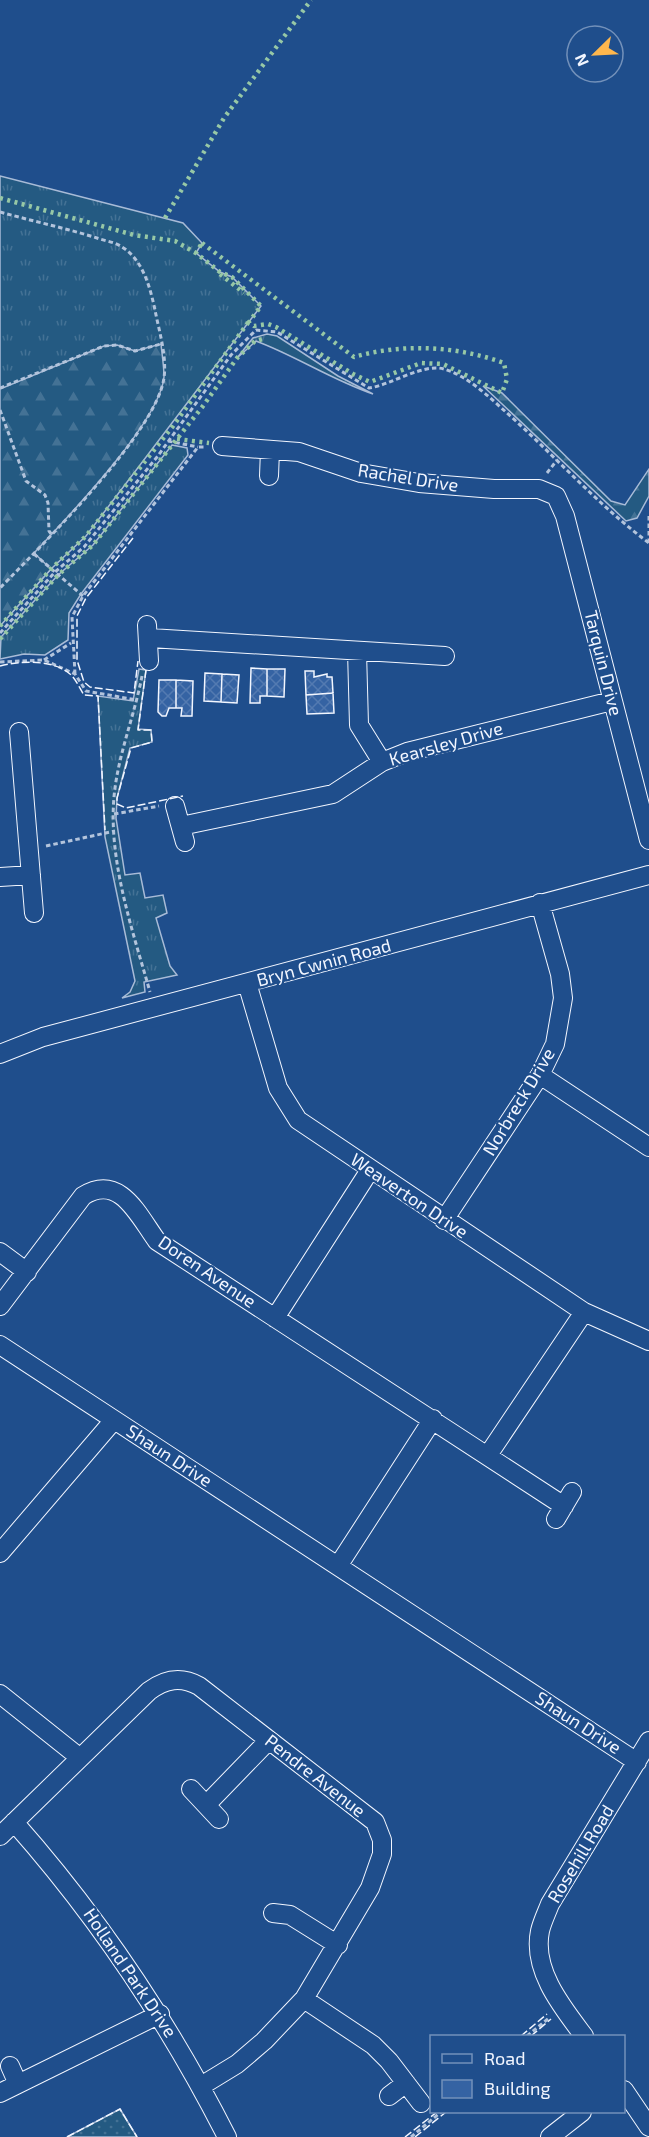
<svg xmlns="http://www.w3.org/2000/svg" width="649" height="2137" viewBox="0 0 649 2137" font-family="'Exo 2',sans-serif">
  <defs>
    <pattern id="grass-tufts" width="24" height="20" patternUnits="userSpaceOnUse" patternTransform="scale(1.5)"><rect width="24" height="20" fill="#245a82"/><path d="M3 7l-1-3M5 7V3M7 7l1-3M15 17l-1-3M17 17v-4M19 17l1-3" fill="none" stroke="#447295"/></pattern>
    <pattern id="forest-firs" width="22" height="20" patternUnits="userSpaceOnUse" patternTransform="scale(1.5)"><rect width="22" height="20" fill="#245a82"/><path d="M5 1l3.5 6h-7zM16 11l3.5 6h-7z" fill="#447295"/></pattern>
    <pattern id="park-dots" width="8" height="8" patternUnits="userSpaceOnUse" patternTransform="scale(1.5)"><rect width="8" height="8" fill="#245a82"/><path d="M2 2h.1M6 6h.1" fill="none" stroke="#447295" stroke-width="1.8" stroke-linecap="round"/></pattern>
    <pattern id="building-cross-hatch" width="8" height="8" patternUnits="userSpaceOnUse" patternTransform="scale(1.5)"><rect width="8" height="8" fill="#3563a3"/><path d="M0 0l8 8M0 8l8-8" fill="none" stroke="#537ab1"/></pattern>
  </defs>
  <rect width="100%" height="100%" fill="#1f4e8c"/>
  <path fill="url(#grass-tufts)" stroke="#a8bbd7" stroke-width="1.5" d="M0,176L183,223L202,243L196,253L220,272L232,277L261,306L86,536L51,569L0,626Z
    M267,334L277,336L338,376L373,394C332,380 296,356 256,341L237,358L253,338Z
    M172,445L187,448L188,455L81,594L69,613L68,640L45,655L24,654L0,659L1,637L58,575L93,545Z
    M139,669L146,670L138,729L151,730L152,742L130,748L117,798L116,818L125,875L140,873L145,898L163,895L167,913L156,918L170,966L177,975L144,982L145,992L122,998L130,992L135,981L105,837L98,696L133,701Z"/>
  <path fill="url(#forest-firs)" stroke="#a8bbd7" stroke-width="1.5" d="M161,344C162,355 164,366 164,377C160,422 66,519 34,553L51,569L0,626V389L104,346L117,345L135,351Z
    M483,386L502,393L611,501L625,505L649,469V496L637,518L626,521Z"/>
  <path fill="url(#park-dots)" stroke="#a8bbd7" stroke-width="1.5" d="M120,2109L137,2137H67Z"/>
  <path fill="url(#building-cross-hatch)" stroke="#f2f6ff" stroke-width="1.5" d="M251,668L267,669V696H260V703H250Z
    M267,669H285L284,697L267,696Z
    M305,671H314V677L327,674V677H332L333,693L306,695Z
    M205,673L222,674L221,702L204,701Z
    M222,674L239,675L237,703L221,702Z
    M159,680H176V708H169L166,716H162L158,712Z
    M176,680L193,681L192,716H181L182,708H176Z
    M333,693L334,713L307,714L306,695Z"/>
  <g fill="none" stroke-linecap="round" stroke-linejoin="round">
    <defs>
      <path id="minor" d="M222,446L299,452L361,473L419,483L494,489H539L556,496L565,516L649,840
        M269,476L270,450
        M147,625L149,661
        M150,638L445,656
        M357,651L359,725L382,762
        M19,732L34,913
        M175,806L185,842
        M181,826L333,794L382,762L407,752L612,701
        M0,877L31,875
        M247,983L278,1088L298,1120L584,1312L649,1341
        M0,1054L43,1037L649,875
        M540,1075L649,1147
        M444,1220L540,1075L555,1044L563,998L560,974L540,903
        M0,1252L27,1272
        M0,1306L83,1196C120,1173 138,1215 157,1241L564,1506
        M275,1318L370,1170
        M0,1345L637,1762
        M488,1455L584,1312
        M556,1519L572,1492
        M0,1553L114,1420
        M338,1566L433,1419
        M0,1694L79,1757
        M191,1789L219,1819
        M206,1805L269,1740
        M14,1822C99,1918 169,2023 227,2137
        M0,1836L149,1691C165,1679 181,1676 199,1686L375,1822L382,1840V1854L370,1888L304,1999L264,2041L237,2064L201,2086
        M273,1913L290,1915L338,1945
        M304,1999L373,2045L389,2061L421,2103
        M584,2036C562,2007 532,1970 540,1931C542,1922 547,1912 550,1904L649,1741
        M10,2066L18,2084
        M624,2090L649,2127
        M0,2093L160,2014
        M389,2096L406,2083
        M550,2137L582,2112"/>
    </defs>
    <use href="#minor" stroke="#f2f6ff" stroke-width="20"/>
    <path stroke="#b3c4dc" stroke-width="3" stroke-dasharray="4.5 3" stroke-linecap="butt" d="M0,212C32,221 65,228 97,238C105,241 115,242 122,247C143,260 150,287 155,310C159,331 167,356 164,378C156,433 41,546 0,588
      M0,388L104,346L117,345L135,351L161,344
      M0,410L26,481L45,495L48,503L49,531L52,535
      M168,441L198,447
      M547,473L557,460
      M649,543V515
      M34,554L83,596
      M0,633L55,572L84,547L157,457L231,355L256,330L277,332L369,388C391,385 423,363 444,369C468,376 489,397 507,413C555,456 598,505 649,543
      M44,660L71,643
      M0,662L44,660L75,674L86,691L137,700
      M75,674L72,617L83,596L198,447H206
      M142,676C135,713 120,750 115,788C106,855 132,928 150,992
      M114,814L159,806
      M46,846L115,831
      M527,2036L549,2018
      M411,2137L441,2112"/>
    <use href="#minor" stroke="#1f4e8c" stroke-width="18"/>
    <path stroke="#97c8a6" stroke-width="4.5" stroke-dasharray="3 4.5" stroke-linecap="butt" d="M0,198L134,235L175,241L196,253
      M165,218L224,118L311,0
      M202,243L354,357C403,343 457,346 504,363L507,379L502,393L443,364L421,363L370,382L353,374L276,327L268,324L254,326L249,322L261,306L232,277L220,272L196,253Z
      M220,274L244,293
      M177,439L209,443
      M0,626L51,569L86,536L173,426L250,320
      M0,639L58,575L93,545L203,406L237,358L255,341L263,339"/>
    <path stroke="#f2f6ff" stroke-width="1.5" stroke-dasharray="8 3" stroke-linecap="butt" d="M133,538L86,598L77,616V660L84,682L90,687L134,693L138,661
      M0,666C20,661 53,659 70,674C76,679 80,689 84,695L98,696L105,830
      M146,670L138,730H151L152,742L131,748L117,798V804L126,808L183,796
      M521,2036L547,2014
      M531,2036L551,2019
      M67,2137L120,2109L137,2137
      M405,2137L437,2112
      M415,2137L446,2112"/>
  </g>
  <g text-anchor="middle" stroke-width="4.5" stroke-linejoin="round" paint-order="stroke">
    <g font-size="18" fill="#f2f6ff" stroke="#1f4e8c">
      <text transform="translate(408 478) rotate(9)" y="6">Rachel Drive</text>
      <text transform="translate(603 663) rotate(76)" y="6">Tarquin Drive</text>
      <text transform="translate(446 744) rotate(-16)" y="6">Kearsley Drive</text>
      <text transform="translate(324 963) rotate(-15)" y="6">Bryn Cwnin Road</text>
      <text transform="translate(519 1102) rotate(-59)" y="6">Norbreck Drive</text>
      <text transform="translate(409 1196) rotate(34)" y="6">Weaverton Drive</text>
      <text transform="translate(207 1272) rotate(34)" y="6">Doren Avenue</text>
      <text transform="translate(169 1456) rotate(33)" y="6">Shaun Drive</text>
      <text transform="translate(578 1723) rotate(33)" y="6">Shaun Drive</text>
      <text transform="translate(315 1776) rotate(38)" y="6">Pendre Avenue</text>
      <text transform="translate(581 1854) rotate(-59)" y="6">Rosehill Road</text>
      <text transform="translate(130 1973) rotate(56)" y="6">Holland Park Drive</text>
    </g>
  </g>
  <rect x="430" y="2035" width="195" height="78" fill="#1f4e8c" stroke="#7391ba" stroke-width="1.5"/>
  <rect x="442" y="2054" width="30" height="9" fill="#1f4e8c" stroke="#7391ba" stroke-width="1.5"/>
  <text x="484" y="2065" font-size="18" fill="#f2f6ff">Road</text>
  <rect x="442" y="2080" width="30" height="18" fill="#3563a3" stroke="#7391ba" stroke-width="1.5"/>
  <text x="484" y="2095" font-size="18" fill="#f2f6ff">Building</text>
  <g transform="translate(595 54) rotate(246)"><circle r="28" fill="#1f4e8c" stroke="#7391ba" stroke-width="1.5"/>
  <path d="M0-4.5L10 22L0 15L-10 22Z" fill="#ffb74d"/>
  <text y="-9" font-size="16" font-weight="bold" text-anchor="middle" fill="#f2f6ff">N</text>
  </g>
</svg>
